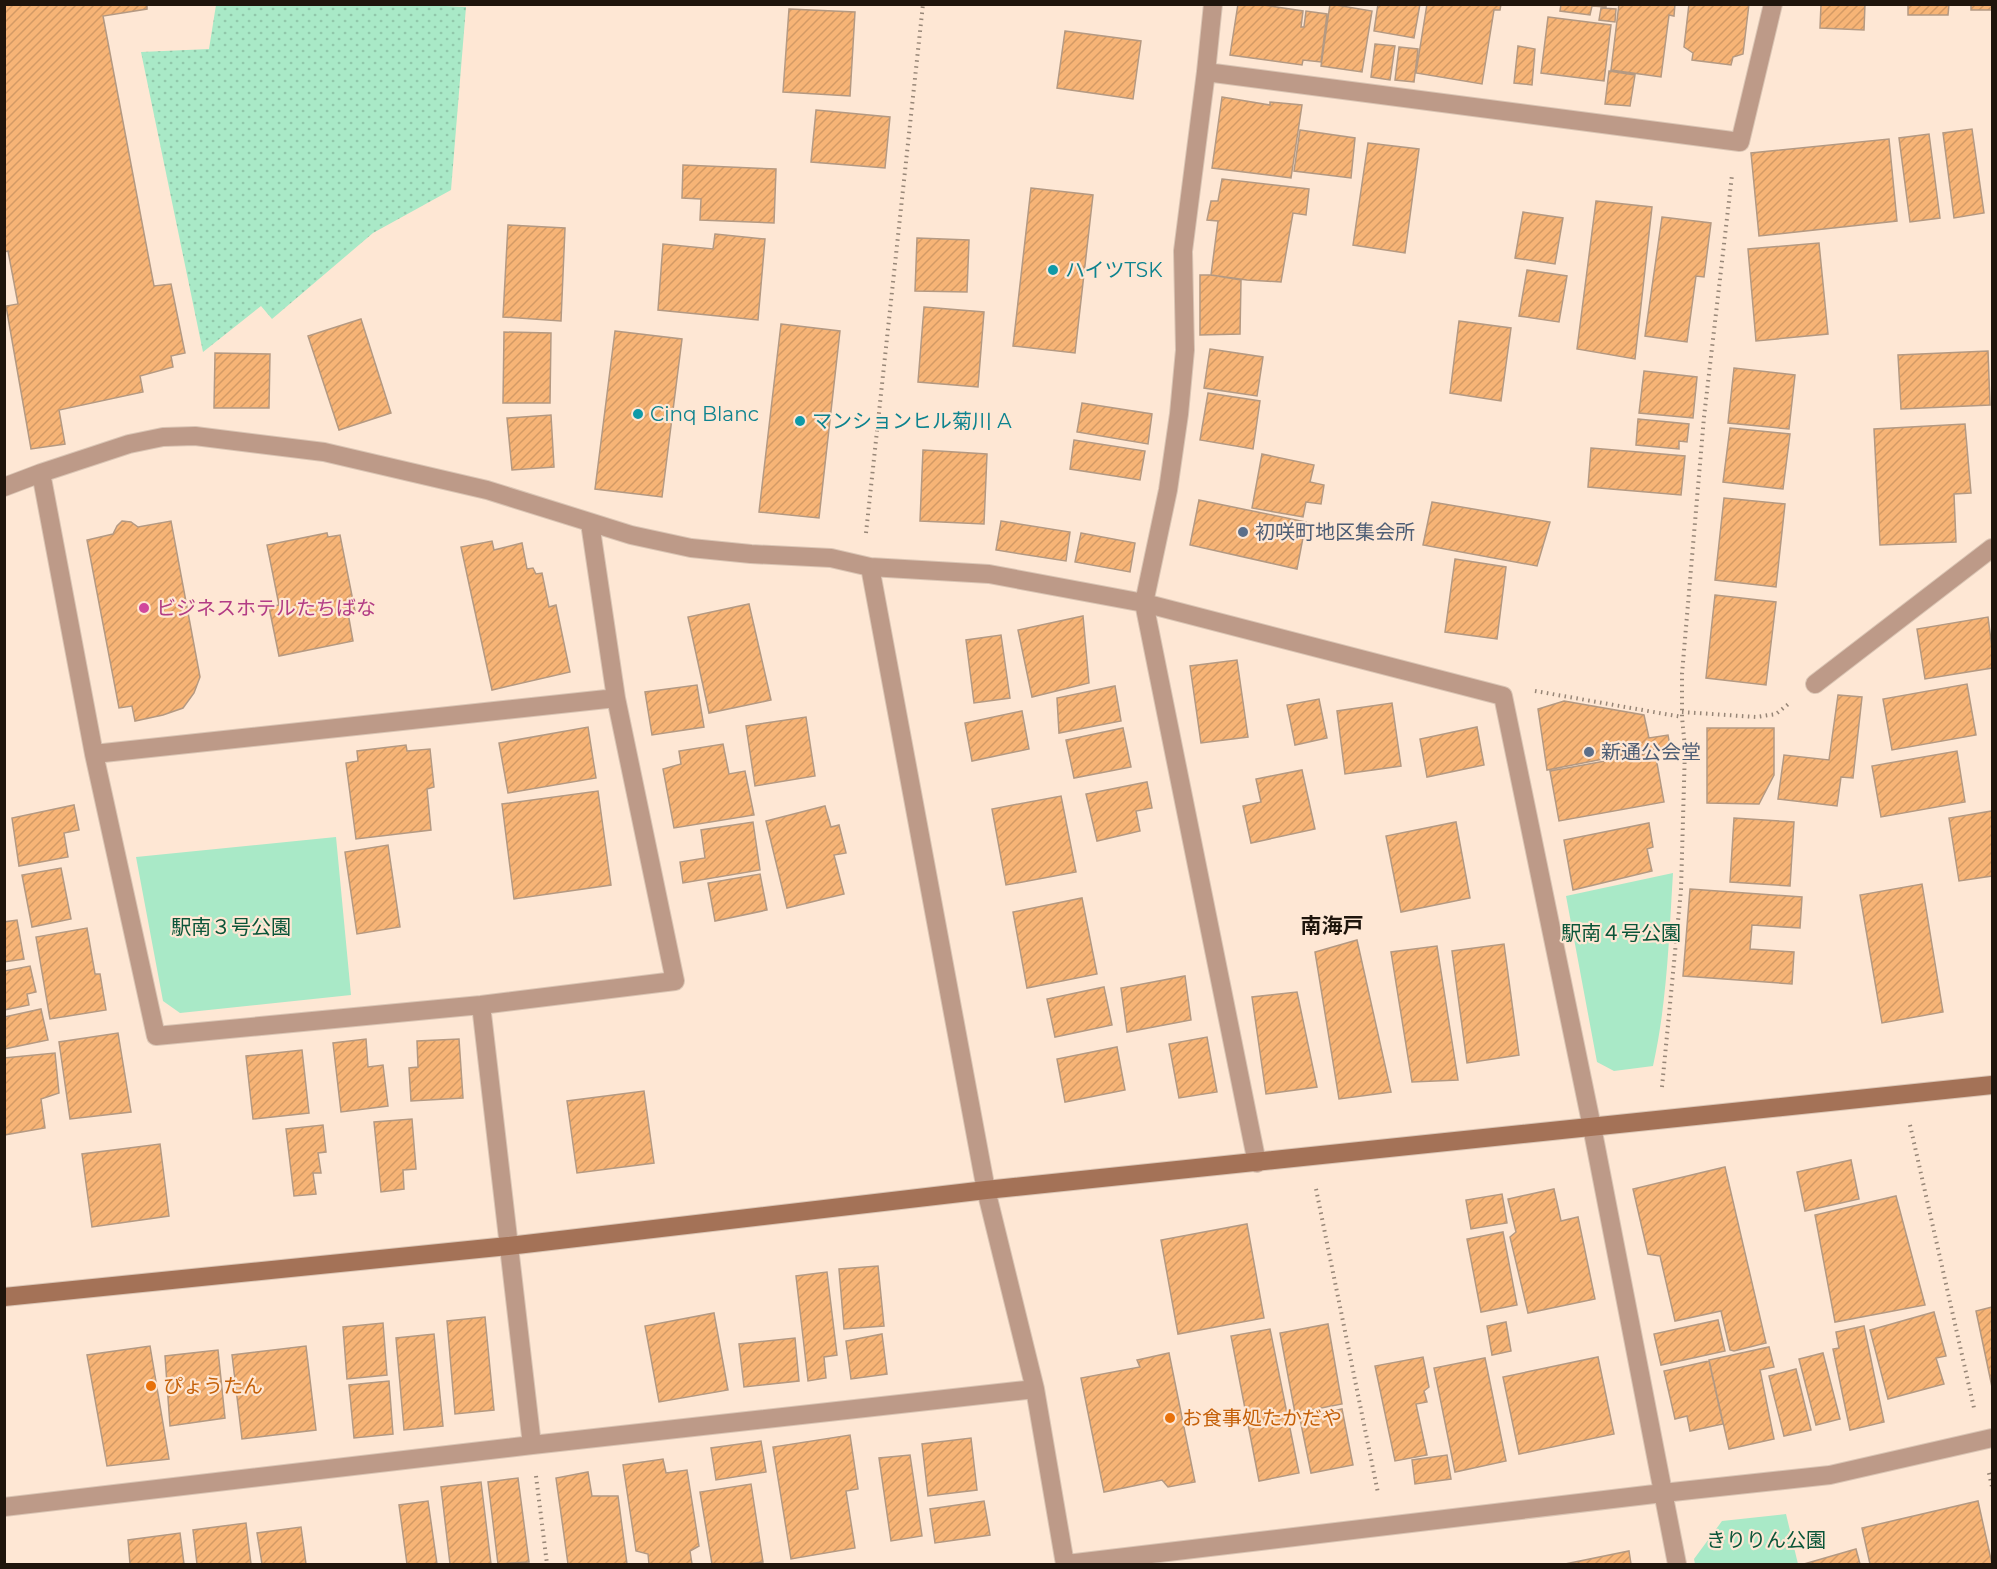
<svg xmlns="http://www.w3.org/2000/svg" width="1997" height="1569" viewBox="0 0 1997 1569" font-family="Montserrat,'Noto Sans JP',sans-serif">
  <defs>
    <pattern id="grass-dots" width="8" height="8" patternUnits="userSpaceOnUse" patternTransform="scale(1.5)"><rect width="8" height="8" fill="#a9e9c7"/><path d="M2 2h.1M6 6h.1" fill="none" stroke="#91c7aa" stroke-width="1.8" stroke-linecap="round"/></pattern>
    <pattern id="building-hatch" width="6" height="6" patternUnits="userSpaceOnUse" patternTransform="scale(1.5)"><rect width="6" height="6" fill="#f7b476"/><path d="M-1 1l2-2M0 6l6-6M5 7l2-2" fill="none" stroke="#d39a65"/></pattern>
  </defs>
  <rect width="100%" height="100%" fill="#fee7d4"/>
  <path fill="url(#grass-dots)" d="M405,4L466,7L451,190L373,233L272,319L261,306L203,352L141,52L209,49L216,5Z"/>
  <path fill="#a9e9c7" d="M336,837L351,995L180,1013L163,1001L136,857Z
    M1673,873C1669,938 1667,1003 1653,1066L1614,1071L1597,1062L1566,896Z
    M1786,1514L1798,1564H1695L1694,1559L1722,1521Z"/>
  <path fill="url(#building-hatch)" stroke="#b49982" stroke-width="1.5" d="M4,4H147V9L103,16L154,286L171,284L185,353L171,356L173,367L140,376L143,392L59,410L65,444L31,449L6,306L18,304L8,251L4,252Z
    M1238,4H1257L1303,11L1301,27H1304L1306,11L1327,14L1321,62L1303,60L1302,65L1230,55Z
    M1330,4L1372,11L1362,72L1321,66Z
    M1378,4H1420L1414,38L1374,31Z
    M1427,4H1501L1500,10H1494L1482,84L1416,73Z
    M1561,4H1606V7L1592,6L1590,15L1560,11Z
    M1619,4H1675L1674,16L1669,15L1661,77L1611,70Z
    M1689,4H1749L1743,54L1733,57L1731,65L1692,60L1693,53L1684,47Z
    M1821,4H1865L1864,30L1820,28Z
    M1908,4H1949L1948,15H1908Z
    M1971,4H1992V10H1971Z
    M1601,8L1616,9L1615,22L1599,20Z
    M789,9L855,12L850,96L783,92Z
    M1548,17L1611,25L1604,81L1541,73Z
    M1065,31L1141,41L1133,99L1057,88Z
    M1375,44L1395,46L1390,80L1371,77Z
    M1518,46L1535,49L1532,85L1514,83Z
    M1399,47L1418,49L1414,82L1395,80Z
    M1609,71L1635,75L1630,106L1605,104Z
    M1222,97L1270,105V102L1302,105L1291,178L1212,168Z
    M816,110L890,117L885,168L811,162Z
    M1972,129L1984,213L1954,218L1943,133Z
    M1300,130L1355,138L1351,178L1294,171Z
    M1929,134L1940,218L1910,222L1899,138Z
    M1889,139L1897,221L1759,236L1751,153Z
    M1368,143L1419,149L1405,253L1353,245Z
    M683,165L776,169L774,223L700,220L701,199L682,198Z
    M1222,179L1309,189L1306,215L1293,213L1281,282L1247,280L1211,275L1218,221L1207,220L1211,201H1218Z
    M1031,188L1093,195L1075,353L1013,346Z
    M1596,201L1652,207L1635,359L1577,349Z
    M1523,212L1563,218L1555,264L1515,258Z
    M1662,217L1711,223L1704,277L1696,276L1687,342L1645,336Z
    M508,225L565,228L561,321L503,317Z
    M715,234L765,239L758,320L658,310L663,244L713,249Z
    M917,238L969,240L967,292L915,291Z
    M1819,243L1828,334L1756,341L1748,249Z
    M1527,270L1567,276L1559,322L1519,316Z
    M1200,275H1211L1241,280L1240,334L1200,335Z
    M924,307L984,312L978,387L918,382Z
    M361,319L391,413L339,430L308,336Z
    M1459,321L1511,328L1501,401L1450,393Z
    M781,324L840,331L819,518L759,512Z
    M615,331L682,339L662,497L595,489Z
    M504,332L551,333L550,403H503Z
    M1210,349L1263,357L1257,396L1204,388Z
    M1988,351L1990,405L1901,409L1898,355Z
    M215,353L270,354L269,408H214Z
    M1734,368L1795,375L1789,429L1728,423Z
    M1644,371L1697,377L1693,418L1639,413Z
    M1208,393L1260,401L1253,449L1200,440Z
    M1082,403L1152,414L1148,444L1077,432Z
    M551,415L554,467L512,470L507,418Z
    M1638,419L1689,424L1687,442L1679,441V449L1636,445Z
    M1965,424L1971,493L1954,494L1956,542L1880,545L1874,429Z
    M1730,428L1790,434L1783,489L1723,482Z
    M1074,440L1145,451L1140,480L1070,469Z
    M1591,448L1685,456L1681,495L1588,487Z
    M923,450L987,454L984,524L920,521Z
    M1262,454L1314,465L1310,482L1324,485L1321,504L1306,502L1303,517L1252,508Z
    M1724,498L1785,504L1776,587L1715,580Z
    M1199,500L1306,522L1297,569L1190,545Z
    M1432,502L1550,522L1537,566L1423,545Z
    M122,521L131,522L138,527L171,521L200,677L194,693L183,708L163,715L135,721L132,706L119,708L87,540L113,534L117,526Z
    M1001,521L1070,532L1066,561L996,550Z
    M327,533L328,537L340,535L355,611L348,613L353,641L279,656L269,607L279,605L267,545Z
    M1081,533L1135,543L1130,572L1075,562Z
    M492,541L494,550L522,543L527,569L533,568L536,574L542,573L549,607L556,605L570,672L492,690L461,547Z
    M1455,559L1506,567L1497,639L1445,632Z
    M1715,595L1776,602L1766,685L1706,678Z
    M749,604L771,700L709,713L688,617Z
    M1083,616L1089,683L1032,697L1018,630Z
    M1988,617L1992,648V668L1925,679L1917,629Z
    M1001,635L1010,698L974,703L966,640Z
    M1237,660L1248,737L1201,743L1190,666Z
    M1967,684L1976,735L1892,750L1883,699Z
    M697,685L704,727L652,735L645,692Z
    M1115,686L1121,721L1059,733L1057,698Z
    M1838,695L1862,697L1853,778L1841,777L1837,806L1778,799L1784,755L1829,760Z
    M1319,699L1327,738L1295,745L1287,705Z
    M1564,701L1644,715L1649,738L1668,735L1670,746L1547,770L1538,709Z
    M1392,703L1401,766L1345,774L1337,711Z
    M1022,711L1029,749L972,761L965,723Z
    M806,717L815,776L755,786L746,726Z
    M588,727L596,778L508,793L499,743Z
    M1477,727L1484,765L1427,777L1420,739Z
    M1123,728L1131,767L1074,778L1066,740Z
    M1707,728H1774V775L1759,804L1707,803Z
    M723,744L729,774L745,771L754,815L674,828L663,769L681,764L679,751Z
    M406,745L407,751L430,749L434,787L427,789L431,830L356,839L346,763L358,761L357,751Z
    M1957,751L1965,802L1881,817L1872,766Z
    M1655,752L1664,802L1559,821L1550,771Z
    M1302,770L1315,829L1251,843L1243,806L1261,802L1256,779Z
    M1147,782L1152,808L1136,811L1140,831L1097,841L1086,794Z
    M598,791L611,885L514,899L502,804Z
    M1061,796L1076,872L1006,885L992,809Z
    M74,805L79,830L64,833L68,857L19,866L12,818Z
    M825,806L831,827L839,825L846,853L834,855L844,894L787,908L766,821Z
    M1992,811V876L1959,881L1949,818Z
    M1734,818L1794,822L1790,886L1730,882Z
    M753,822L760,870L683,883L680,862L705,858L701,830Z
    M1456,822L1470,898L1401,912L1386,836Z
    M1649,823L1653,847L1647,849L1652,871L1573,890L1564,840Z
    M388,845L400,927L357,934L345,852Z
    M61,868L71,919L32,927L22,875Z
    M760,874L767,910L715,921L708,883Z
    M1922,884L1943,1012L1882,1023L1860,895Z
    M1690,889L1802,897L1800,928L1752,925L1750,949L1794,952L1792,984L1683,976Z
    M1082,898L1097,974L1027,988L1013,912Z
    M17,920L24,959L4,962V922Z
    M87,928L95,974H100L106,1010L50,1019L36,937Z
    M1357,940L1391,1092L1339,1099L1315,952Z
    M1504,944L1519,1055L1467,1063L1452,951Z
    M1437,946L1458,1080L1412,1082L1391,952Z
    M30,966L36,992L27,994L29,1005L4,1010V971Z
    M1185,976L1191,1020L1127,1032L1121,988Z
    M1104,987L1112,1025L1055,1037L1047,999Z
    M1297,992L1317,1087L1266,1094L1252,997Z
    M41,1009L48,1040L4,1049V1017Z
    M118,1033L131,1112L70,1119L59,1042Z
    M1207,1037L1217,1092L1179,1098L1169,1044Z
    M366,1039L368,1067L383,1065L388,1106L341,1112L333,1043Z
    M459,1039L463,1098L411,1101L409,1068L418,1067L417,1041Z
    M1117,1047L1125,1090L1065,1102L1057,1059Z
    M302,1050L309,1113L253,1119L246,1056Z
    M55,1053L59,1093L41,1099L45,1128L4,1135V1058Z
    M644,1091L654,1163L577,1173L567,1101Z
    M412,1119L416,1169L403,1170L404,1189L381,1192L374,1122Z
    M323,1125L326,1152L318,1153L321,1173H313L316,1194L294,1196L286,1129Z
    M160,1144L169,1216L92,1227L82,1154Z
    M1851,1160L1859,1199L1805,1211L1797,1172Z
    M1725,1167L1766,1343L1734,1351L1730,1350L1721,1311L1675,1321L1660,1256L1648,1254L1633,1189Z
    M1554,1189L1561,1221L1578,1217L1595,1299L1528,1313L1510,1237L1516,1232L1508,1199Z
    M1502,1194L1507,1223L1471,1229L1466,1200Z
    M1896,1196L1925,1305L1835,1322L1815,1215Z
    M1247,1224L1264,1318L1178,1334L1161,1240Z
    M1503,1232L1517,1305L1481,1312L1467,1239Z
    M878,1266L884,1326L844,1329L839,1269Z
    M827,1272L837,1355L824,1357L826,1378L808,1381L796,1276Z
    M1992,1307V1387L1976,1311Z
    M1934,1312L1946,1356L1936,1358L1944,1384L1888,1399L1870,1330Z
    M714,1313L728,1390L659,1402L645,1326Z
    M485,1317L494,1410L455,1414L447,1321Z
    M1718,1320L1725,1351L1661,1365L1654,1334Z
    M1506,1322L1511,1351L1492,1355L1487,1326Z
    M383,1323L387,1375L347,1379L343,1327Z
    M1328,1324L1342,1404L1295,1413L1280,1333Z
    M1864,1326L1884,1422L1850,1430L1833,1349L1839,1348L1836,1332Z
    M1270,1329L1299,1473L1259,1481L1231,1336Z
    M434,1334L443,1426L404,1430L396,1338Z
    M882,1334L887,1374L851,1379L846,1341Z
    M795,1338L799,1381L744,1387L739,1344Z
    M150,1346L169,1459L107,1466L87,1355Z
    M306,1346L316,1430L242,1439L232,1355Z
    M1769,1347L1774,1367L1760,1370L1774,1439L1729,1449L1709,1360Z
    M218,1350L225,1418L170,1426L165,1356Z
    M1169,1353L1195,1482L1168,1487L1162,1480L1104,1492L1081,1378L1140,1367L1137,1360Z
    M1823,1353L1840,1419L1816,1425L1799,1359Z
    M1423,1357L1429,1387L1424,1391L1427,1402L1416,1404L1427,1455L1395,1461L1375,1366Z
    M1598,1357L1614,1434L1519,1454L1503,1377Z
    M1485,1358L1506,1461L1455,1472L1434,1368Z
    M1709,1361L1723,1424L1690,1431L1687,1416L1675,1419L1664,1371Z
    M1796,1369L1811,1430L1784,1436L1769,1376Z
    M389,1381L393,1434L354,1438L349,1385Z
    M1342,1409L1353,1465L1311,1473L1300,1419Z
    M850,1435L858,1489L846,1491L855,1548L791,1559L773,1447Z
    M971,1438L977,1490L928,1496L922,1444Z
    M761,1441L766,1472L716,1480L711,1448Z
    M910,1455L922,1536L891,1541L879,1458Z
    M1447,1455L1451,1479L1415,1484L1412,1460Z
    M663,1459L666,1473L687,1470L699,1546L690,1551L692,1564H649L648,1554L636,1551L623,1465Z
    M588,1472L592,1496H618L627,1564H568L556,1478Z
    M518,1478L529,1562L498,1564L488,1482Z
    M481,1482L491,1564H450L441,1487Z
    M751,1484L763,1562L746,1564H712L700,1492Z
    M428,1501L437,1564H407L399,1505Z
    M984,1501L990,1535L935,1543L930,1509Z
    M1978,1501L1992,1564H1870L1862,1528Z
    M246,1523L251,1564H197L193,1530Z
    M301,1527L306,1564H262L257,1533Z
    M180,1533L184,1564H130L128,1540Z
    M1856,1549L1860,1564H1804Z
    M1629,1551L1631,1564H1565Z"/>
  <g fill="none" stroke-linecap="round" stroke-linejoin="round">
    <defs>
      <path id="street" d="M1213,4L1206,72L1183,251L1185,350L1179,414L1168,490L1144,603L1257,1163
        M1206,72L1740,142L1773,4
        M41,473L94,754L156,1036L481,1005L675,981L616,698L590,523
        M4,487L41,473L129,444L163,437L195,436L324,452L487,490L631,535L691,548L751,554L831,558L870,567L989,574L1144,603L1503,696L1592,1127L1677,1564
        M870,567L986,1190L1035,1389L1065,1564
        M1815,684L1992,548
        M94,754L616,698
        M481,1005L532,1445
        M4,1507L532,1445L1035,1389
        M1067,1564L1663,1493L1830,1475L1992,1438"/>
      <path id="secondary" d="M4,1297L508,1246L986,1190L1992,1085"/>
    </defs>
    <use href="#street" stroke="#dac5b4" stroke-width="20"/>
    <use href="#secondary" stroke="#dac5b4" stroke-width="20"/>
    <path stroke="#978677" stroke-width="4" stroke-dasharray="1.5 4.5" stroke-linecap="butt" d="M866,533L923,4
      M1535,691L1682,717V674L1704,417L1732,175
      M1682,712L1756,717L1776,714L1791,702
      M1662,1087L1681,890L1685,748L1682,717
      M1910,1125L1974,1408
      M1316,1189L1378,1493
      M1989,1473L1992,1487
      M536,1476L547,1564"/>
    <use href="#street" stroke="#bd9a88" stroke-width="18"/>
    <use href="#secondary" stroke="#a47257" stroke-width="18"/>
  </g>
  <g fill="#0f9aa8" stroke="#fee7d4" stroke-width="2">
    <circle cx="1053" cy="270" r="6"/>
    <circle cx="638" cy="414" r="6"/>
    <circle cx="800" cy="421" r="6"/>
  </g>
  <g fill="#5c6f8a" stroke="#fee7d4" stroke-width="2">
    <circle cx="1243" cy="532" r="6"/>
    <circle cx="1589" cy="752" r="6"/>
  </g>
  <circle fill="#d1479c" stroke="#fee7d4" stroke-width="2" cx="144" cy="608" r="6"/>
  <g fill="#e8710a" stroke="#fee7d4" stroke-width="2">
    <circle cx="151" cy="1386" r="6"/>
    <circle cx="1170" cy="1418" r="6"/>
  </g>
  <g text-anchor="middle" stroke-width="4.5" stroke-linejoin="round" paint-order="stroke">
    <g font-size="20" fill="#0d838f" stroke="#fee7d4" text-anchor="start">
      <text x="1065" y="277">ハイツTSK</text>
      <text x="650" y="421">Cinq Blanc</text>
      <text x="812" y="428">マンションヒル菊川 A</text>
    </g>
    <g font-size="20" fill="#4e5e75" stroke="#fee7d4" text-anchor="start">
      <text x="1255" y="539">初咲町地区集会所</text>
      <text x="1601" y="759">新通公会堂</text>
    </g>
    <g font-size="20" fill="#b23c85" stroke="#fee7d4" text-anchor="start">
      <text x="156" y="615">ビジネスホテルたちばな</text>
    </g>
    <g font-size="20" fill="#0a5538" stroke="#fee7d4">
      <text x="231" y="934">駅南３号公園</text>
      <text x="1621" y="940">駅南４号公園</text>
      <text x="1766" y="1547">きりりん公園</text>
    </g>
    <g font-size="20" fill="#c56008" stroke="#fee7d4" text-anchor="start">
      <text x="163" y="1393">ぴょうたん</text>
      <text x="1182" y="1425">お食事処たかだや</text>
    </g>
    <g font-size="21" font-weight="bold" fill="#1f150c" stroke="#fee7d4">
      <text x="1332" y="933">南海戸</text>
    </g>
  </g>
  <rect width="1997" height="1569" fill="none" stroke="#1f150c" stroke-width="12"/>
</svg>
